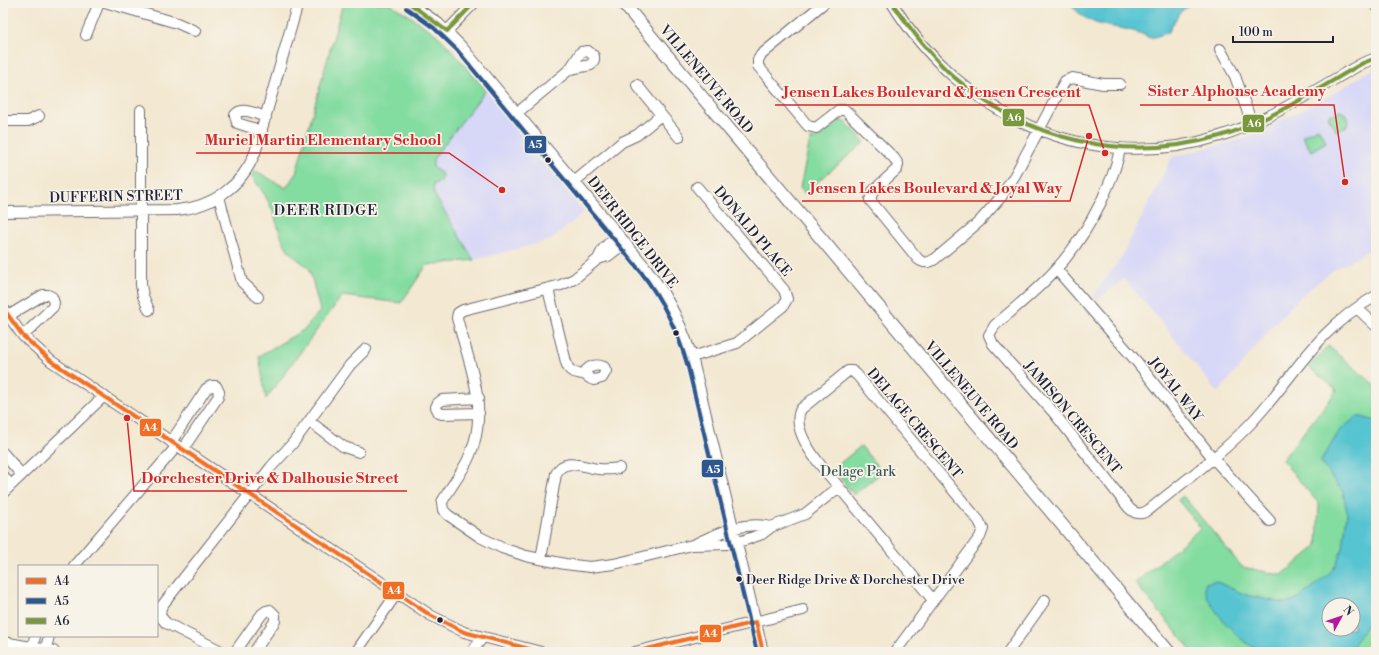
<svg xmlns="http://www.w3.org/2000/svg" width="1379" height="655" viewBox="0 0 1379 655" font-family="'Libre Bodoni',serif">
  <rect width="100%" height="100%" fill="#f7f3e8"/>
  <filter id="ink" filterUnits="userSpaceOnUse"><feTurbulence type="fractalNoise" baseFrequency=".025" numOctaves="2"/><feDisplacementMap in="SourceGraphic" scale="8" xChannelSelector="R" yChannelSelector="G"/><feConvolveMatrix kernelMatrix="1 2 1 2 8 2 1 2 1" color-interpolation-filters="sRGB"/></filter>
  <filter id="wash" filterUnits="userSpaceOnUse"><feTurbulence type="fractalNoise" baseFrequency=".012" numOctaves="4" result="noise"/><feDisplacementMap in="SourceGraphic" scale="16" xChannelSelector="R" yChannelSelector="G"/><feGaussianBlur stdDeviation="0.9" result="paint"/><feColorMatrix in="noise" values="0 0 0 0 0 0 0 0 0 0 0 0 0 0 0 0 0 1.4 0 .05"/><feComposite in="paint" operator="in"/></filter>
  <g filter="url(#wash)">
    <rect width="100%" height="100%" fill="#f3e8d1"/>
    <path fill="#d7d7f8" d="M1376,67V246L1335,269L1302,295L1277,321L1218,393L1159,319L1124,279L1097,300L1093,296L1122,256L1172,157L1247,138L1334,93Z
      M486,90L584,212L551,240L474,260L434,194L433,159Z"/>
    <path fill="#83dca0" stroke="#527f6e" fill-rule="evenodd" d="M343,3H388L407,14L437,35L447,45L486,90L433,159V167L442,174L441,182L434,184L433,183L434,194L474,260L427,265L401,303L342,296L266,399L259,356L305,329L320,311L309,267C276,248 283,231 269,203C265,193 257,185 252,176L256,171L286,188L296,173Z
      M1340,111L1345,113L1349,120L1347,126L1336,131L1328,116Z
      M840,120L847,123L865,142L804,193L800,188L810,140L819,138Z
      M1318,128L1326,142L1311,151L1302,136Z
      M1328,346L1376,386V652H1193L1135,583L1201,528L1178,500L1183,496L1242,567L1282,575L1317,546L1319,504L1282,460L1337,390L1309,367ZM1329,605H1353V629H1329Z
      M861,446L882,472L854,495L833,469Z"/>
    <path fill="#57c4d1" stroke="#3c7386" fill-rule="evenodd" d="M1070,3H1192L1179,13L1168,33L1150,38C1121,21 1093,35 1070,3Z
      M1358,416L1376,421V611L1349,652H1269C1261,650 1254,648 1248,644C1233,634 1208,605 1204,588L1206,583L1215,581L1246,595L1284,603L1293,601L1307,592L1329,574L1335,566L1343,548L1347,513L1343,492L1323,466L1321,461L1340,430ZM1329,605H1353V629H1329Z"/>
  </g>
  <g filter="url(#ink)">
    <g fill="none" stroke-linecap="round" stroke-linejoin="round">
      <defs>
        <path id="minor" d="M108,3L177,23L195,31
          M409,3L438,23L461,46L646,268C669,298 684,328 694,365L763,652
          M824,3L761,55L758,60V66L808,126L816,128L839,110H845L894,158L898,164L897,169L873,191L870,200L918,259C924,264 929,263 935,259L979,222L1001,197L1015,175L1065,81L1072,78L1103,84H1120
          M892,3C961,116 1090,177 1220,136C1271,120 1316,89 1363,63L1376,58
          M1374,3L1376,6
          M447,31L474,3
          M86,35L99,3
          M1220,49L1235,76L1252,124
          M637,85L679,137
          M141,110V285L143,296L149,310
          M517,113L570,69L581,52L588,51L594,56V60L591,65L570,69
          M3,121H28L39,116
          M262,131L237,123L235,115C242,106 256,114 266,117
          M1120,148C1117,167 1109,184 1101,202C1073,259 1043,285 995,325L989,335L993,344L1054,413L1129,508C1136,515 1142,515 1150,509C1183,482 1222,454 1251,423C1295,376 1316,329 1376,296
          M574,182L622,142L637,135L661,115
          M219,197L242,282L258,297
          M3,212L177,210C212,207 242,186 255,153L298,3
          M625,243L608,256L598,259L574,279L561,285L463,310L458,313L457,318C469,364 490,408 470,455C463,472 451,486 442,502L443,510L448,515L480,537L502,548L526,556L565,564L590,567L614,564L692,545L728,544L745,540L762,534L771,527L805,514L839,487
          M598,259L603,249L618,234
          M1057,270L1137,362L1212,457L1270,521
          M548,289L566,362C569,373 574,372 583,374C587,375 589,379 594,380L602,378L606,371L604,367C595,363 588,367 583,374
          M3,308L23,336L51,361L430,615L464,632L541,652
          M1357,308L1376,326
          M8,316L43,295H48L52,297L54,303L53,307L23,336
          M692,357L737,343L783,306L787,299L784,290L697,187
          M479,398L442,400L438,403L436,407L439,413L442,414L479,413
          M309,421L344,447L359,452
          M171,442L206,389L211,386H216L219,392L218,397L183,449
          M3,453L21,474
          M3,476L11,485
          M3,493L104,396
          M697,543C721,532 744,521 771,527
          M541,559L556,474C564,456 585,468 599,469C606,470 612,469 619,468
          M74,566L177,446
          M32,652L35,636
          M45,652L49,636
          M223,652L166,623L160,616L161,607L271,467L293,443L350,365L366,349
          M235,652L262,614L266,611L270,610L275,615V621L254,652
          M356,652L397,593
          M472,652L482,638
          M635,652L803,610
          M895,652L980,537L983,529L979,521L857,375L852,371H848L801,409C792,425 809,450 818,462L933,600
          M1008,652L1045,600"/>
        <path id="major" d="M623,3L1169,652
          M3,643L53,652"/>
      </defs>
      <use href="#minor" stroke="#6b6770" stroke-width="12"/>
      <use href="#major" stroke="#6b6770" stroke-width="14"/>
      <use href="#minor" stroke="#fff" stroke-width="10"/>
      <use href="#major" stroke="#fff" stroke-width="12"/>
      <defs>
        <path id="bus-1" d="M3,308L23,336L51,361L430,615L464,632L541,652
          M635,652L756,622L763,652"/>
        <path id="bus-2" d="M406,8L434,28L457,50L641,272C663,301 678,332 688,367L757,652"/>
        <path id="bus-3" d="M409,3L447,31L474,3
          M892,3C911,29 930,56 954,77C1028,142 1126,163 1220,136C1271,121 1317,89 1363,63L1376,58"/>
      </defs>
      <use href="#bus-1" stroke="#f7f3e8" stroke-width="7"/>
      <use href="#bus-2" stroke="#f7f3e8" stroke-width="7"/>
      <use href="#bus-3" stroke="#f7f3e8" stroke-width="7"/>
      <use href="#bus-1" stroke="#f16f25" stroke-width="4"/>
      <use href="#bus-2" stroke="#2d578f" stroke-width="4"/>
      <use href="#bus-3" stroke="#79983d" stroke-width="4"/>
    </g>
  </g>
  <g fill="#22223b" stroke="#f7f3e8" stroke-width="1.5">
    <circle cx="548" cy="160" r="3.5"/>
    <circle cx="676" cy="333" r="3.5"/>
    <circle cx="739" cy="579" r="3.5"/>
    <circle cx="440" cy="620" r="3.5"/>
  </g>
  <g text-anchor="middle" stroke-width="3.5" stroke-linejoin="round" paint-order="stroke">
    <g font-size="13" fill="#22223b" stroke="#f7f3e8" text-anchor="start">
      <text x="746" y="584">Deer Ridge Drive &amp; Dorchester Drive</text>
    </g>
    <g font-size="14" fill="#22223b" stroke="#f7f3e8">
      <text transform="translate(707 79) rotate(50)" y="5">VILLENEUVE ROAD</text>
      <text transform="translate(116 196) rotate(-1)" y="5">DUFFERIN STREET</text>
      <text transform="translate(753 231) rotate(50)" y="5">DONALD PLACE</text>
      <text transform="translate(633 232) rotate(52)" y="5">DEER RIDGE DRIVE</text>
      <text transform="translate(1176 389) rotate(52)" y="5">JOYAL WAY</text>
      <text transform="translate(972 395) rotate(50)" y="5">VILLENEUVE ROAD</text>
      <text transform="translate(1073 417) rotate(50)" y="5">JAMISON CRESCENT</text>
      <text transform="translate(915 423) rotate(50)" y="5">DELAGE CRESCENT</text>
    </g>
    <g font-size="14" fill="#3f5a59" stroke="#f7f3e8">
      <text x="858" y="476">Delage Park</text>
    </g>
    <g font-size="15" letter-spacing="1" fill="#22223b" stroke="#f7f3e8">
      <text x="326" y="215">DEER RIDGE</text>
    </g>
  </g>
  <path fill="none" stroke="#d62828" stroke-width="1.5" d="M1345 182L1334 105H1140M1105 153L1089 105H775M502 190L449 153H196M1089 136L1070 201H802M127 418L134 491H407"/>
  <g fill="#d62828" stroke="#f7f3e8" stroke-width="1.5">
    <circle cx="1345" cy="182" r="4"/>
    <circle cx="1105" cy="153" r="4"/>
    <circle cx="502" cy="190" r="4"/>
    <circle cx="1089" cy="136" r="4"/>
    <circle cx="127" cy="418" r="4"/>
  </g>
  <g font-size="15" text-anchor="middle" font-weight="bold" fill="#d62828" stroke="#f7f3e8" stroke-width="3.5" stroke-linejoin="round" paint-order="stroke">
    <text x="1237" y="96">Sister Alphonse Academy</text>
    <text x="932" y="97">Jensen Lakes Boulevard &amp; Jensen Crescent</text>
    <text x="323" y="145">Muriel Martin Elementary School</text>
    <text x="936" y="193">Jensen Lakes Boulevard &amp; Joyal Way</text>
    <text x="270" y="483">Dorchester Drive &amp; Dalhousie Street</text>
  </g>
  <g stroke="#f7f3e8" stroke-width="1.5">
    <rect x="1002" y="108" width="23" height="19" rx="4" fill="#79983d"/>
    <rect x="1242" y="114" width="23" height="19" rx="4" fill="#79983d"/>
    <rect x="524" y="135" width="23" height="19" rx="4" fill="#2d578f"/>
    <rect x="139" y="418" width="23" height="19" rx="4" fill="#f16f25"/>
    <rect x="701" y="459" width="23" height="19" rx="4" fill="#2d578f"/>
    <rect x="382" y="581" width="23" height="19" rx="4" fill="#f16f25"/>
    <rect x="699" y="624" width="23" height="19" rx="4" fill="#f16f25"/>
  </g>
  <g font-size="11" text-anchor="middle" font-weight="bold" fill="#fff">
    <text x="1014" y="121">A6</text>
    <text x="1254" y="127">A6</text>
    <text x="535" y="148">A5</text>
    <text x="150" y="431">A4</text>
    <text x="713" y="473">A5</text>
    <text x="394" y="594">A4</text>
    <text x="710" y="637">A4</text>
  </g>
  <rect width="1379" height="655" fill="none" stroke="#f7f3e8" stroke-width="16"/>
  <rect x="18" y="565" width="140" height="72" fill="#f7f3e8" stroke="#a29fa3"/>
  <rect x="26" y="578" width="20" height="6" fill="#f16f25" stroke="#a29fa3"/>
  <text x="54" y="585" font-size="12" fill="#22223b">A4</text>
  <rect x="26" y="598" width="20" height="6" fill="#2d578f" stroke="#a29fa3"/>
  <text x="54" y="605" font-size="12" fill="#22223b">A5</text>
  <rect x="26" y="618" width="20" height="6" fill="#79983d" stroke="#a29fa3"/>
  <text x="54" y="625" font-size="12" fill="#22223b">A6</text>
  <g transform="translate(1341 617) rotate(50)"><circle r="19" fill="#f7f3e8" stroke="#a29fa3"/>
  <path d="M0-3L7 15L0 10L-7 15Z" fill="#b5179e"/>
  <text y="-6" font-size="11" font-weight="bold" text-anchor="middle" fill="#22223b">N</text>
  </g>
  <path d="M1233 36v6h100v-6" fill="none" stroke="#22223b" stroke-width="2"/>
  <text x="1239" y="36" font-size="12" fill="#22223b" stroke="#f7f3e8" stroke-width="3" paint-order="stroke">100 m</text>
</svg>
